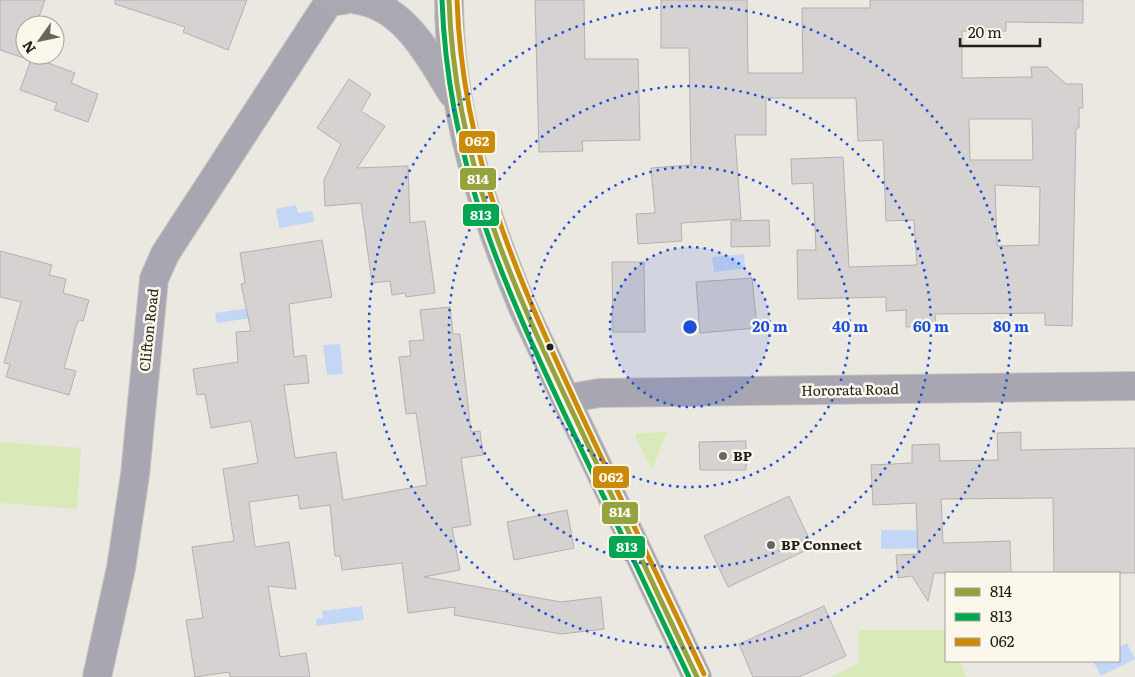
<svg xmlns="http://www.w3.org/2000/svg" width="1135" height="677" viewBox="0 0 1135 677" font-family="Literata,serif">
  <rect width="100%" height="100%" fill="#ebe8e2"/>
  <path fill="#d8eab8" d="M667,432L652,470L635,436L637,433Z
    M0,442L81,448L77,509L0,503Z
    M858,630H946V661H960L967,677H830L859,663Z"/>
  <path fill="#c3d6f5" d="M296,205L298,213L312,211L314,222L279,228L276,209Z
    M744,254L745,268L714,272L712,257Z
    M256,307L258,317L217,323L215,313Z
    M340,344L343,374L327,375L323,345Z
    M881,530H915L921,536V548L881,549Z
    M362,606L364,620L317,626L316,619L323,618L322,611Z
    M1127,643L1135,659L1101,676L1093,661H1119V647Z"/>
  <path fill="#d5d2d1" stroke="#b3b1b0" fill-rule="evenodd" d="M0,0H45L36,25H25L24,58L0,50Z
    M115,0H247L228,50L183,32L185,27L115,4Z
    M535,0H584L585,59H638L640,140L582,141L583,151L539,152Z
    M661,0H747L748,73H803L802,8H870V0H1083V23L1006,22V31H962V78L1032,77L1031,67H1047L1066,84H1082L1083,108H1079V128H1076L1072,326L1045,325V313L935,314L936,326L906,327V310L886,311V297L798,299L797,250H816L813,183L792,184L791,159L843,157L849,267L917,265L914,220L886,221L883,140L858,141L856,98H766V135H735L741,219L681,223L682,241L638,244L636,214L655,213L651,168L691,165L689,48H661ZM969,119H1032L1033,160H970ZM995,185L1040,187L1039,245L997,246Z
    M32,57L75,73L71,83L98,94L88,122L54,110L57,103L20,90Z
    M349,79L371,94L361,111L385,126L357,168L408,166L410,223L425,221L435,293L406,297L405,293L392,295L390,281L372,283L361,203L325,206L324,180L341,144L317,128Z
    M769,220L770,246L731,247V221Z
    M322,240L332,297L289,304L294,357L306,355L309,383L284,385L295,458L336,452L343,500L427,485L416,413L406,414L399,357L411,356L409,341L424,340L420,310L450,307L453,334H460L471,432L480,431L483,455L461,458L471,525L452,528L460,570L424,577L561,602L601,597L604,629L561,634L454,615L455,607L408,613L402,563L342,570L340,556H335L330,505L300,509L298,495L249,502L255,547L289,542L296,589L268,586L280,657L306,653L310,677H230L229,672L195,677L186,620L203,618L192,547L234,541L223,469L258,463L251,421L211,428L205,394L197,395L193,369L238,362L236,332L251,331L241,284L245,283L240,253Z
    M0,251L52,265L49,275L66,279L63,293L89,300L83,321L79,320L76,326L64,368L76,371L69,395L6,377L10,364L4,363L21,302L0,297Z
    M612,262H644L645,332H613Z
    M752,278L757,328L700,333L696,282Z
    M1021,432V450L1135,448V573H1054L1053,498L941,499L943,543L1010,541L1011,573H934L928,601L912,576L898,578L896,555L918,554L916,503L873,505L871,465L912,463V445L939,444L940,461L998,460L997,433Z
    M746,441V470H700L699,442Z
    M789,496L813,547L728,587L704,536Z
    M567,510L574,548L514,560L507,522Z
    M824,606L846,656L799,677H753L739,644Z"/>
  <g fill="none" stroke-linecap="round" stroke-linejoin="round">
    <defs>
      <path id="minor" d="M566,399L599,393L1135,386
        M97,677L121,568L135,475L154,279L165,254L330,0"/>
      <path id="primary" d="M357,0C405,7 429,56 452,93
        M449,0C449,108 482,209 523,308L697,677
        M329,2L344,0"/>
    </defs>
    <use href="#minor" stroke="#c6c3bf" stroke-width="30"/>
    <use href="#primary" stroke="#c6c3bf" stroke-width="30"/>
    <use href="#minor" stroke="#a8a7b1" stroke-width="28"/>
    <use href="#primary" stroke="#aaa8b0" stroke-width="28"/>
    <defs>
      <path id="bus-1" d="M449,0C455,164 512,285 581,430C620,513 658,595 697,677"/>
      <path id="bus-2" d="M442,0C448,166 505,288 574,434C612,515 651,596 689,677"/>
      <path id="bus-3" d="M457,0C463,163 520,283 587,427C626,509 665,592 704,674"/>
    </defs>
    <use href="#bus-1" stroke="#fcf7eb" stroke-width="9"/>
    <use href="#bus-2" stroke="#fcf7eb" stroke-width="9"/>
    <use href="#bus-3" stroke="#fcf7eb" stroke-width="9"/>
    <use href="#bus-1" stroke="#95a33e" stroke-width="5"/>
    <use href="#bus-2" stroke="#00a651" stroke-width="5"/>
    <use href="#bus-3" stroke="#cc8b06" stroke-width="5"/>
  </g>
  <circle cx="690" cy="327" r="80" fill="#1d4ed8" fill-opacity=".12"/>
  <g fill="none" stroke="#1d4ed8" stroke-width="2.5" stroke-dasharray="2.5 5">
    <circle cx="690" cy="327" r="80"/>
    <circle cx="690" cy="327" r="160"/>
    <circle cx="690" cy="327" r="241"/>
    <circle cx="690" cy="327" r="321"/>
  </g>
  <circle fill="#22201c" stroke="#fcf7eb" stroke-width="2" cx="550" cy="347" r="4.5"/>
  <g fill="#686661" stroke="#fcf7eb" stroke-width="2">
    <circle cx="723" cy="456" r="5"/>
    <circle cx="771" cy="545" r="5"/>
  </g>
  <g text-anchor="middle" stroke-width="5" stroke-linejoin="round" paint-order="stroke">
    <g font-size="14" fill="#22201c" stroke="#fcf7eb">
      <text transform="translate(149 330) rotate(-84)" y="5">Clifton Road</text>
      <text transform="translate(850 390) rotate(-1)" y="5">Hororata Road</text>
    </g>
    <g font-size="14" font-weight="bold" fill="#22201c" stroke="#fcf7eb" text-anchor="start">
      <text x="733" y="461">BP</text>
      <text x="781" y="550">BP Connect</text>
    </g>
  </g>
  <circle cx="690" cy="327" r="8" fill="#1d4ed8" stroke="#fcf7eb" stroke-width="2.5"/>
  <g font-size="15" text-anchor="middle" font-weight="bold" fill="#1d4ed8" stroke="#fcf7eb" stroke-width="5" stroke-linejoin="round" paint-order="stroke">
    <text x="770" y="332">20 m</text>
    <text x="850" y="332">40 m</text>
    <text x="931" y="332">60 m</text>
    <text x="1011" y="332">80 m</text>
  </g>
  <g stroke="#fcf7eb" stroke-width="2">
    <rect x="458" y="130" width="38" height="24" rx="5" fill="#cc8b06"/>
    <rect x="459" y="167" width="38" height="24" rx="5" fill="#95a33e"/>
    <rect x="462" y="203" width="38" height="24" rx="5" fill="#00a651"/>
    <rect x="592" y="465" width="38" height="24" rx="5" fill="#cc8b06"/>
    <rect x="601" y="501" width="38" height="24" rx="5" fill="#95a33e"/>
    <rect x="608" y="535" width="38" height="24" rx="5" fill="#00a651"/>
  </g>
  <g font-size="14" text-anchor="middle" font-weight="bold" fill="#fff">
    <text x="477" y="146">062</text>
    <text x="478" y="184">814</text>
    <text x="481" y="220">813</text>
    <text x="611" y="482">062</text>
    <text x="620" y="517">814</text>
    <text x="627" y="552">813</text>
  </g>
  <rect x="945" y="572" width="175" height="90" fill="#fcf7eb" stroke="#a5a198"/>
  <rect x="955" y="588" width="25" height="8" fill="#95a33e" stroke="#a5a198"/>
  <text x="990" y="597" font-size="15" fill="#22201c">814</text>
  <rect x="955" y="613" width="25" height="8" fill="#00a651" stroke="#a5a198"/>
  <text x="990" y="622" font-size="15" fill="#22201c">813</text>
  <rect x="955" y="638" width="25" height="8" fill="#cc8b06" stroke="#a5a198"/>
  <text x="990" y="647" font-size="15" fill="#22201c">062</text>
  <g transform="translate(40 40) rotate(237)"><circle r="24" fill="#fcf7eb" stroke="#a5a198"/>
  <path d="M0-4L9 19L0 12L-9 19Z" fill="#686661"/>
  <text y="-8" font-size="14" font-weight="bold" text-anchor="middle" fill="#22201c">N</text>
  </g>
  <path d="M960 38v8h80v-8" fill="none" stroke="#22201c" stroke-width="2.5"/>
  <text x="968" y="38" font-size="15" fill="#22201c" stroke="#fcf7eb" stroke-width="4" paint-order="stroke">20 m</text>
</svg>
